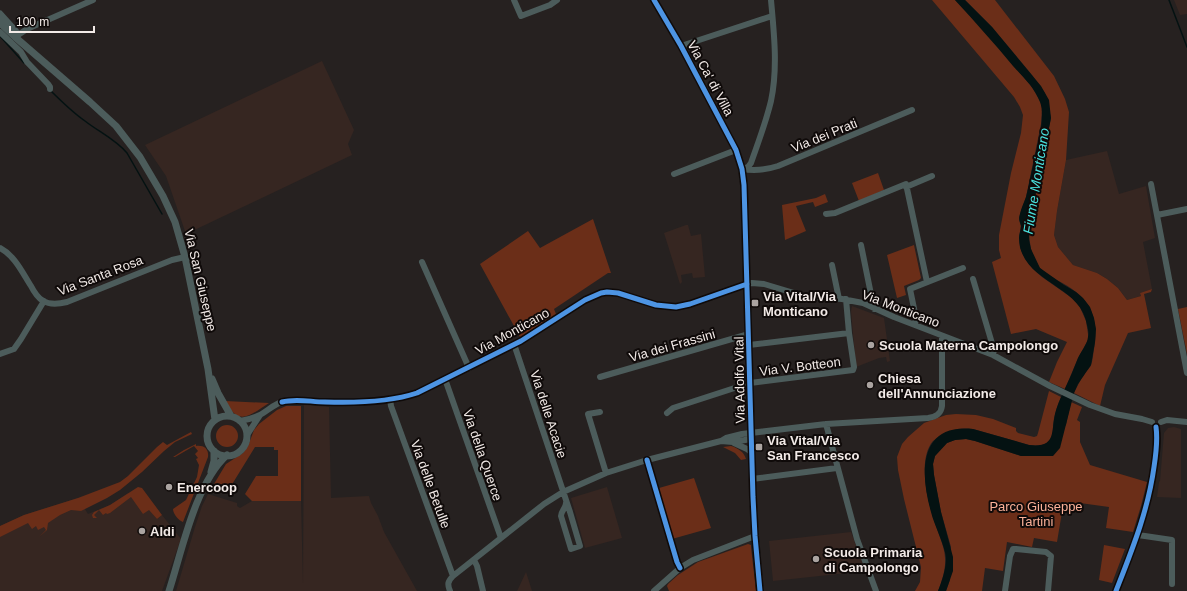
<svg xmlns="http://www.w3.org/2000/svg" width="1187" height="591" viewBox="0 0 1187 591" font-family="Helvetica,sans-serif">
  <rect width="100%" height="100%" fill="#262120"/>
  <path fill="#362621" d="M1174,0H1187V14L1180,15Z
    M322,61L354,130L348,144L352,155L186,234L166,176L145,145Z
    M1107,151L1119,194L1146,186L1155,238L1143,242L1152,289L1140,293L1141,296L1127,300L1118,288L1107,279L1097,273L1073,265L1058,247L1054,235L1057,211L1066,160Z
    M686,225H688L691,236L701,234L705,277L693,278L692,273L681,275L682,282L680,284L664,233Z
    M852,306L884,318L890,361L887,362L886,357L879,358L856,367L851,311Z
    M304,405L329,407L331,498L369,496L371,503L378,516L384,532L417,591H176L195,527L202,506L208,494L237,503V506L240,508L252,501H301L303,584Z
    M1174,427L1181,429V498L1157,497L1159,482L1160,481L1164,433L1168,428Z
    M607,487L622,538L585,548L571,498Z
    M128,493L149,509L157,519L162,515L181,539L162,591H0V526L24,515L78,498L88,514L110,505Z
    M851,532L866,571L773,581L769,541Z
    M526,572L532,591H517L519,587Z"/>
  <path fill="#6b2e18" d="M932,0H955L987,34L1032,87L1041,103L1042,108L1041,124L1026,197L1020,214L1019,220L1021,226L1019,237L1020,248L1025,259L1033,269L1042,277L1072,298L1079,305L1086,321L1088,334V340L1078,358L1065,389L1049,382L1057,362L1067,342L1036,329L1011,334L992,262L1001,258L999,250V235L1011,173L1021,133L1023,115L1020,107L1014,97Z
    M965,0H995L1054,76L1065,99L1069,112L1066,160L1057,211L1054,235L1058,247L1073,265L1097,273L1107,279L1118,288L1127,300L1141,296L1140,293L1152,289L1151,292L1144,294L1151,328L1128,333L1105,385L1100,406L1074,393C1077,387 1080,380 1084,375C1086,371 1090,368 1091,365C1093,360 1093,354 1094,349C1098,328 1095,306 1076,292C1065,283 1050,278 1040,268C1031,259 1029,240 1029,227L1051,118L1045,93L1032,75L992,27Z
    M878,173L884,190L859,201L852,183Z
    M825,194L828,202L815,207L813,202L796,206L806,231L785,240L782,205L816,198Z
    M593,219L611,273H608L554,309L556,314L520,337L480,264L528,231L540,248Z
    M914,245L921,278L919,280L904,286L906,295L897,298L887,255Z
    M1187,307V354L1178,309Z
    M1049,391L1061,397C1057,406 1054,415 1053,425C1053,429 1053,436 1050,440C1046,446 1036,446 1029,445L973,429C959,428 953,429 941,436C939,438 935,439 933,441C916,461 929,507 937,529C940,538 945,549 945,558C946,569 942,581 938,591H915L920,582L921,567L904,499L898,470L897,457L902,444L908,437L924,423L946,415L956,414L976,415L993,419L1016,428V431L1018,433L1034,437L1037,436L1038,433Z
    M225,401L269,403C249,416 239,427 225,401Z
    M1071,402L1082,407L1077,420L1080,422V442L1090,465L1147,482L1141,506L1133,532L1106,528L1109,507L1080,503L1079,508L1063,506L1057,542L1034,538L1032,547L1007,542L1003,571L985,568L982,591H946L950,580L951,547L941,512L934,475L933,464L935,456L947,443L955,440L966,439L975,441L1021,456H1041L1066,425Z
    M286,406H301V501H252L245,494L256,476H278V450H274V447H255L231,486L234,488L232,490L214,484L226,464L243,453L248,446L254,430L259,424L277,410Z
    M216 436a11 11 0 1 1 22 0a11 11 0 1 1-22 0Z
    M191,432L192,434L175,442L164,451L142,472L120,490L107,498L81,511L71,510L60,515L48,523L47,530L39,537L46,530L44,527L38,530L36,526L32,529L28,523L0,537V526L24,515L78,498L120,482L128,476L157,447L163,442L167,445Z
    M196,444V446C204,445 209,449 208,457L183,522C179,521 173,514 173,509L186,500L197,477L199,465L196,459L198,458L195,454L198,451L194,446L175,457H173L184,450Z
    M731,446C738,448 744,452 746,459L741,460L735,453L723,447Z
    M694,478L711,528L672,539L659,488Z
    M138,487L142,488L162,515L157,519L149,510L143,514L131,497L110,513L107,514L106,513L103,515L99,510L94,515L97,518H93L92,515L94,512L110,505Z
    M748,544L751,545V547L756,591H669L667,586L668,584L678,575L698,562Z
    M1104,545L1125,549L1112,583L1099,580Z"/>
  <path fill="#041212" d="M955,0H965L992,27L1041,86L1049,100L1051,118L1029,227V240L1031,249L1040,268L1064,285L1076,292L1083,298L1090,307L1094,318L1096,329L1095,342L1091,365L1078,384L1074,393L1060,448L1053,456H1021L975,441L966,439L955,440L947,443L935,456L933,464L934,475L941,512L953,557V571L946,591H938C942,581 946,569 946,558C945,545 934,525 931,512C920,474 918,423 973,429L1029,445C1056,448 1051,433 1055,414C1059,399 1066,387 1072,373C1074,368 1076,363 1078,358C1081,351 1087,345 1088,337C1089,333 1088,329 1087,325C1081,284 1020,283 1019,238C1019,234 1021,230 1021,226C1020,221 1018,219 1020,214C1021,208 1024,203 1026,197C1029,185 1031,173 1034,161C1037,145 1046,118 1040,102C1035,88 1023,77 1013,66C994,43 975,22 955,0Z"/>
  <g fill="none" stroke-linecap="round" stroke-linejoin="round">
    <path stroke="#041212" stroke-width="1.5" d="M1169,0L1187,47
      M0,36L24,63
      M50,90C61,101 72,112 85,121C99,132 115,139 127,153L162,214"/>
    <path stroke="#4c5c5b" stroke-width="6" d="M514,0L521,16L550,5L557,0
      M0,32L21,52L27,62L48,84L50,87V89
      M15,37L27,29L93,0
      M681,46L772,16
      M742,169C755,171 766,170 778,166L912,110
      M742,169L748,167L751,163C758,143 766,122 771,101C778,68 774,33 771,0
      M674,174L736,150
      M1151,184L1187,373
      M906,187L932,176
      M826,214L835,213L906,184L927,282
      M1157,215L1187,209
      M861,245L874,309
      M0,248C15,256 22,272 31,286C34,292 37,297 43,301C50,305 59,304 67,302L172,260L185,257
      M422,262L469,368
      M832,265L839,299
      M973,279L994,350L993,355
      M846,299L849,333
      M915,325L916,318L910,289L963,268
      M514,344L570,512L580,546L571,549L561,516C561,511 566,508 566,503
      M0,354L14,349L21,339L44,301
      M600,377L749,334
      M445,379L501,538
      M390,399L391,406L453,576
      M600,412L588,414L606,473
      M667,413L673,408L750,383L853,370L854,367L849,333L749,345
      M240,421C247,420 254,418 260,415C269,410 275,403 285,401C297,399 312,402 325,402C353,403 390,402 417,393L521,341L585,300L601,293L607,292L618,293L656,305L676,307L690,304L747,284L752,283L764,284L804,296L842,299L863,303L894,317L993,355L1050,386L1090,405L1115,414L1142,419L1152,422
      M1161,422L1167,420L1187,422
      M826,424L857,539L876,591
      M247,435L260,415
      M721,441L726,438L742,434L826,424L928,418C936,417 941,414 942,406V336
      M734,443L747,449L752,453
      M647,460L677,562L680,568
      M752,479L837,468
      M1138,535L1172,540V584
      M474,560L477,566L483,591
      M450,591C447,584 448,581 453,576L544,504L563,492L606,473L647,460L721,441L733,442L751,439
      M654,591L680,568L693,560L755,536
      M1005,591L1010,556L1013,549H1016L1046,552L1051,556L1048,591
      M1116,591C1132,550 1148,511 1154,467C1156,454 1158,441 1156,427"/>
    <path stroke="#4c5c5b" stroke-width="7" d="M654,0L681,46L736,150L742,169L744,185L753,497L755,536L760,591
      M0,14L18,34
      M0,23L15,37L90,102L116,126L140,157L163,196L175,222L185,257L208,369L215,420
      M212,379L218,393L231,416
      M207 436a20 20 0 1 1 40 0a20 20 0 1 1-40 0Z
      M211,472L214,461V451
      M169,591C182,551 195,484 227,455"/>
    <defs>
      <path id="cycleway" d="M654,0L681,46L736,150L742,169L744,185L753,497L755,536L760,591
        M282,402C296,398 311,402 325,402C354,403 390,402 417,393L521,341L585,300L601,293L607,292L618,293L656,305L676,307L690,304L747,284
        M647,460L677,562L680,568
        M1116,591C1132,550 1148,511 1154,467C1156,454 1158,441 1156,427"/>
    </defs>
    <use href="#cycleway" stroke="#0f0a09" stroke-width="8"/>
    <use href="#cycleway" stroke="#4d94e3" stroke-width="5"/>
  </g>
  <g fill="#aba4a1" stroke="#0f0a09" stroke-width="1.5">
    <rect x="751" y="299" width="8" height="8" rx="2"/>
    <circle cx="871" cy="345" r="4"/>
    <circle cx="870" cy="385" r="4"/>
    <rect x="755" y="443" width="8" height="8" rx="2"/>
    <circle cx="169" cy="487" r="4"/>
    <circle cx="142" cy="531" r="4"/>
    <circle cx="816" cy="559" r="4"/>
  </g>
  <g text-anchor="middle" stroke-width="4" stroke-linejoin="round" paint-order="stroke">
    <g font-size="13" fill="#f2eae7" stroke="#0f0a09">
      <text transform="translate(711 78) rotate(62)" y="5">Via Ca' di Villa</text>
      <text transform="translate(824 135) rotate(-22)" y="5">Via dei Prati</text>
      <text transform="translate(100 275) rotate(-21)" y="5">Via Santa Rosa</text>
      <text transform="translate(201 280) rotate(77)" y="5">Via San Giuseppe</text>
      <text transform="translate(901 308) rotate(21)" y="5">Via Monticano</text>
      <text transform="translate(512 331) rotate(-29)" y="5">Via Monticano</text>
      <text transform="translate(672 345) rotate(-16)" y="5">Via dei Frassini</text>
      <text transform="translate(800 366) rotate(-7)" y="5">Via V. Botteon</text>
      <text transform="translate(739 380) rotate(-91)" y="5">Via Adolfo Vital</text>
      <text transform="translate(549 414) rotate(72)" y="5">Via delle Acacie</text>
      <text transform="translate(483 455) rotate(71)" y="5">Via della Querce</text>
      <text transform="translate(431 484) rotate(70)" y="5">Via delle Betulle</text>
    </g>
    <g font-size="13" font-weight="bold" fill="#f2eae7" stroke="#0f0a09" text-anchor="start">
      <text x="763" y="301">Via Vital/Via<tspan x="763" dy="15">Monticano</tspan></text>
      <text x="879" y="350">Scuola Materna Campolongo</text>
      <text x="878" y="383">Chiesa<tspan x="878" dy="15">dell'Annunciazione</tspan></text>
      <text x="767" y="445">Via Vital/Via<tspan x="767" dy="15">San Francesco</tspan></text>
      <text x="177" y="492">Enercoop</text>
      <text x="150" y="536">Aldi</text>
      <text x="824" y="557">Scuola Primaria<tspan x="824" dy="15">di Campolongo</tspan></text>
    </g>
    <g font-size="13" fill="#fab098" stroke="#0f0a09">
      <text x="1036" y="511">Parco Giuseppe<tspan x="1036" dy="15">Tartini</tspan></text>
    </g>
    <g font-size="14" font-style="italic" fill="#49e0dd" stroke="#0f0a09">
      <text transform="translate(1036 181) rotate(-81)" y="5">Fiume Monticano</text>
    </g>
  </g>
  <path d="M10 26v6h84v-6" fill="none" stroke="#f2eae7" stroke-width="2"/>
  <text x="16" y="26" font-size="12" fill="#f2eae7" stroke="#0f0a09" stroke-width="3" paint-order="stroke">100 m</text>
</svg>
